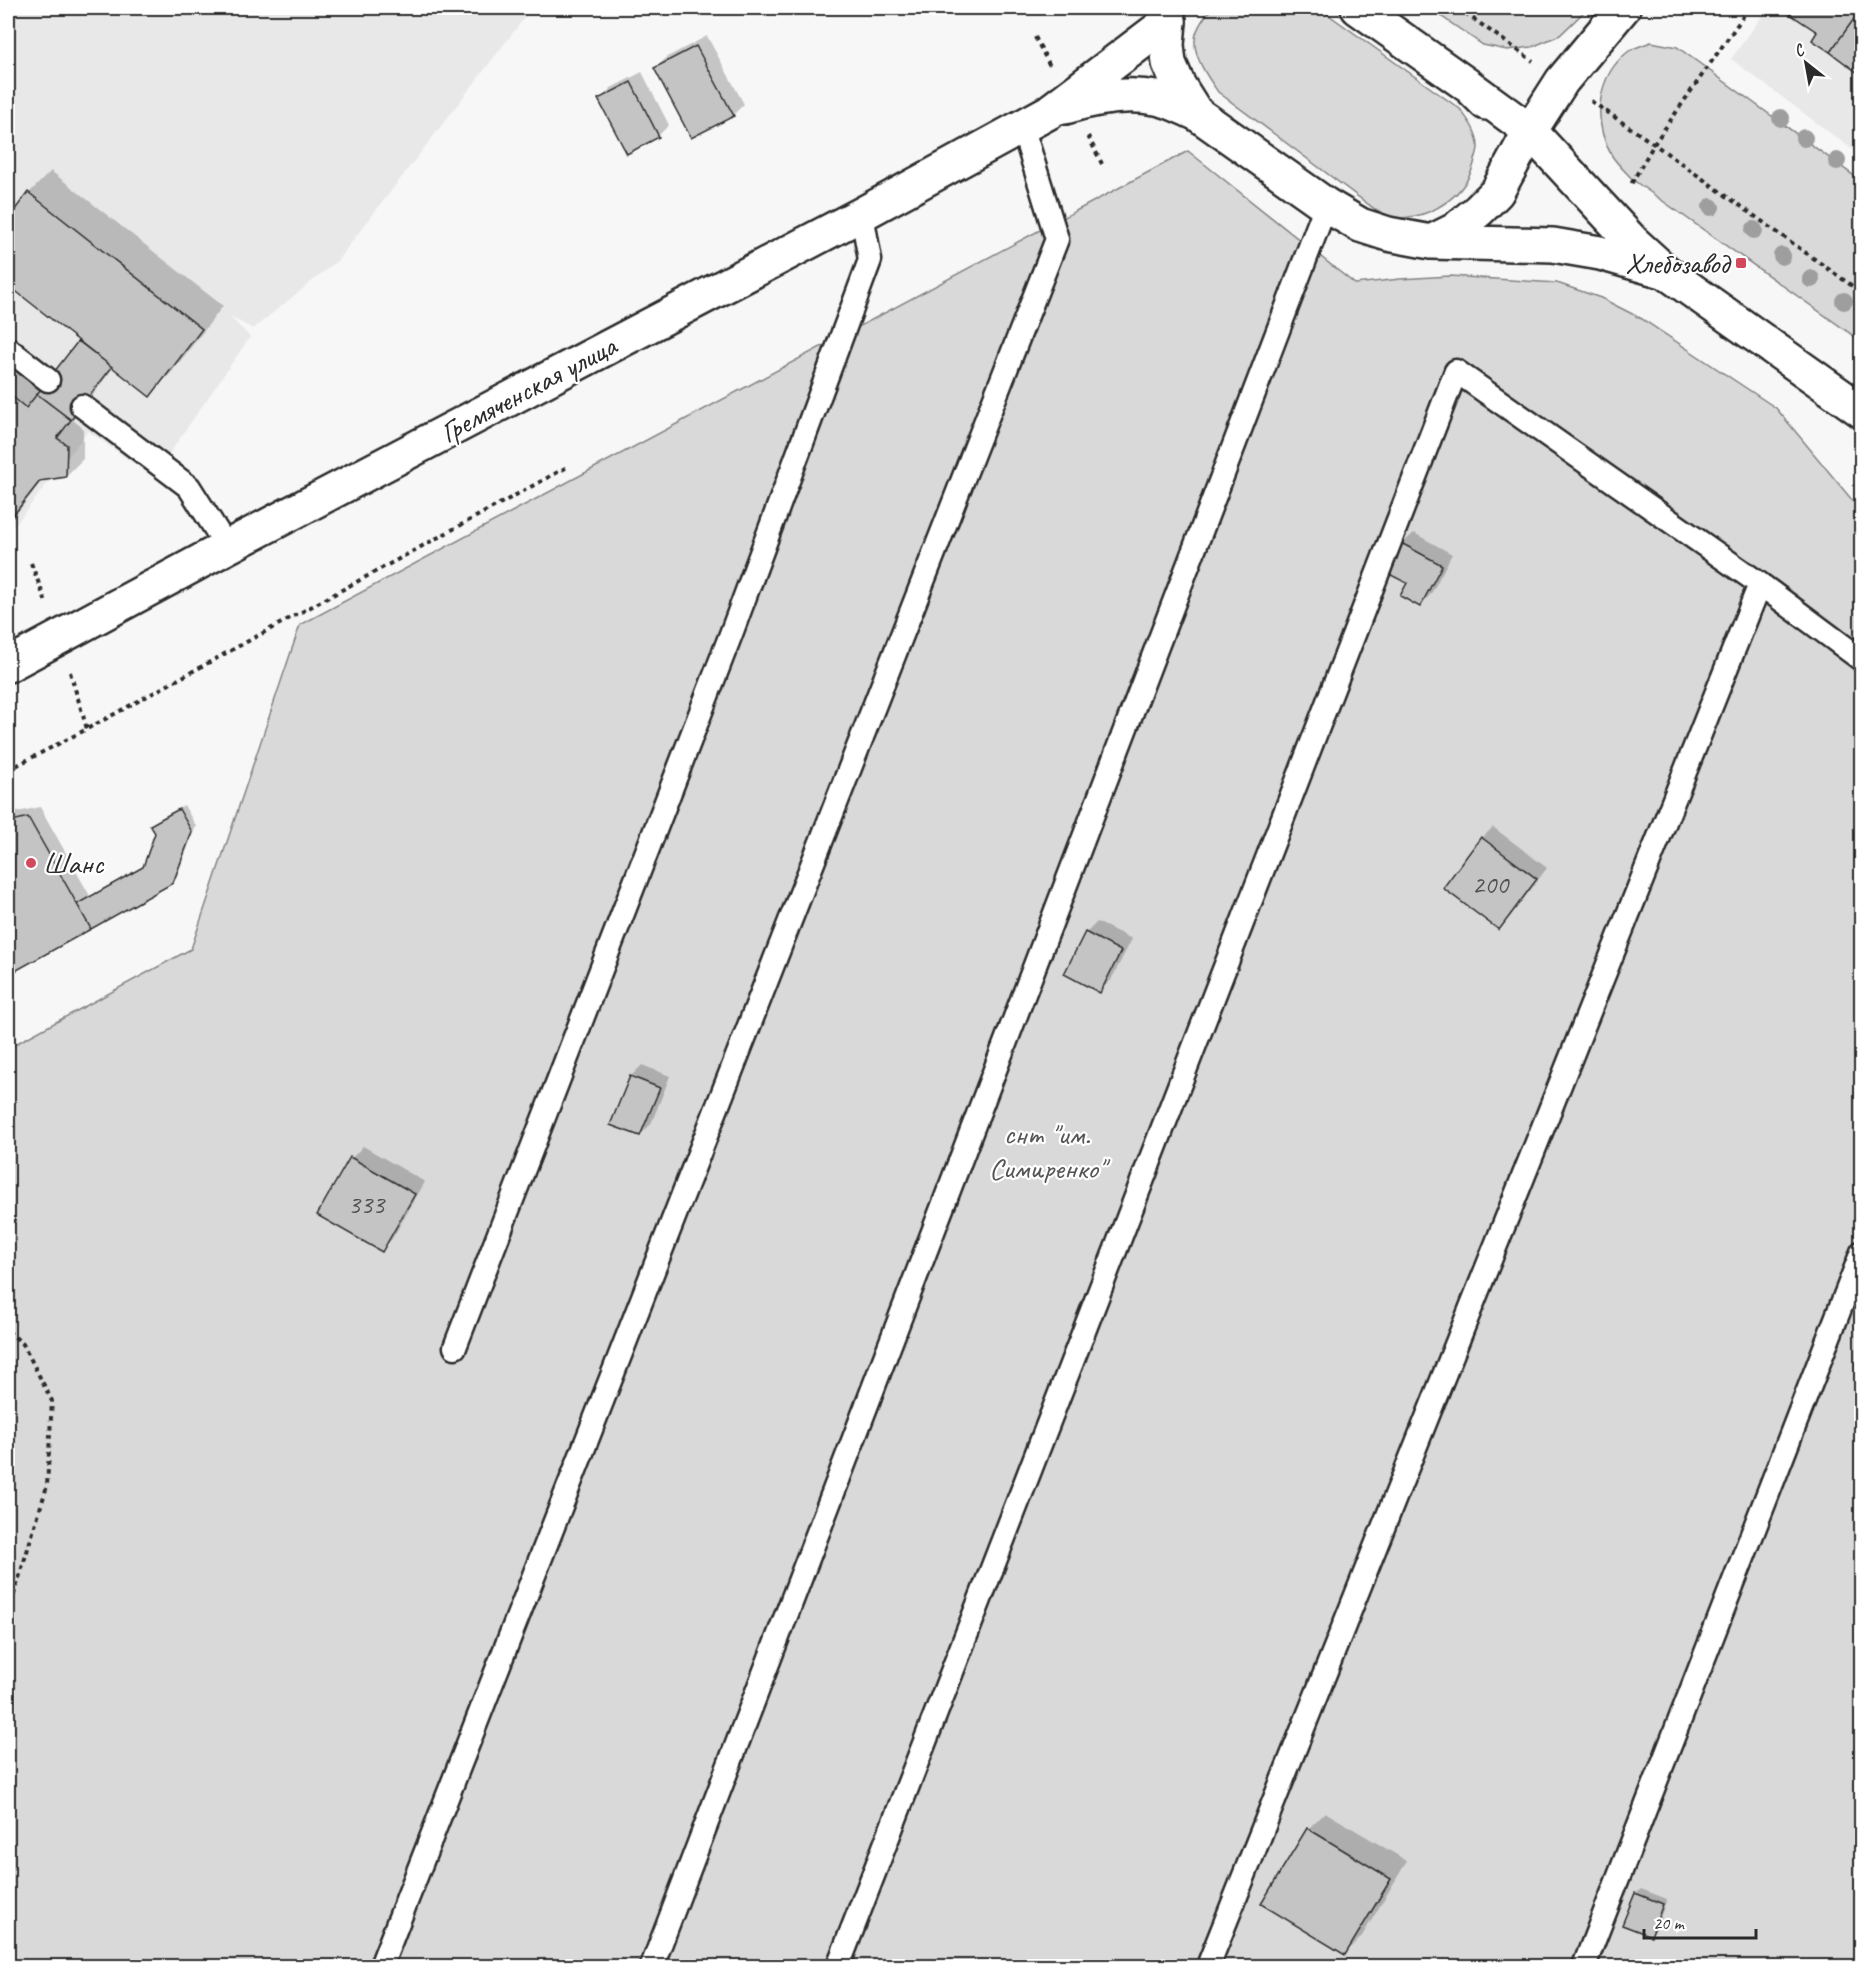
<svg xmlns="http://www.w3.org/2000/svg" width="1869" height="1974" viewBox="0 0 1869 1974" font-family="Caveat,sans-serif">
  <rect width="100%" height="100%" fill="#f7f7f7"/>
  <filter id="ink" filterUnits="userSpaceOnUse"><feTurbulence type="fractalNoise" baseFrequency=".0167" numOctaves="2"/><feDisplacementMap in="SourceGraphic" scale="12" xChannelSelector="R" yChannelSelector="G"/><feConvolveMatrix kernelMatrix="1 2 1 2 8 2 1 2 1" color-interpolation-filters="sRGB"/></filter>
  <g filter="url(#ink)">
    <path fill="#e8e8e8" d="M8,8H532L337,261L253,329L229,316L250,337L153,477L88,431L8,534Z
      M1768,8H1861V156L1731,59Z"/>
    <path fill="#d9d9d9" stroke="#828282" stroke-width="1.5" d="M1212,8H1319L1460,109C1468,120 1478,132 1478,147C1478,151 1476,156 1475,160C1467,194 1436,215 1403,218C1394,219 1384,213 1376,210L1218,92C1209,79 1194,58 1195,41C1195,30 1205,16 1212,8Z
      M1429,8H1588L1560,35L1532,47L1507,50L1483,45Z
      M1651,42L1677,47L1861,181V341L1633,180C1627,173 1618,165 1612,156C1592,122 1596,76 1629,51C1635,47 1644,45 1651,42Z
      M1188,151L1355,284L1400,279L1450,276L1557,283L1601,298L1642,319L1776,408L1857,506L1861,509V1966H8V1048L191,949L300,625Z"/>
    <path fill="#0003" d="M1792,8H1862V74L1819,32L1789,11Z
      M707,36L744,104L733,115L656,68L667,57Z
      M642,72L669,125L658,136L600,99L611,88Z
      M1862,81V95L1855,90Z
      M51,171L223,306L172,372L149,395L114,367L73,420L83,428V459L66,476L43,479L8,525V363L42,391L80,341L8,284V221L29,193Z
      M1414,533L1452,554L1431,594L1420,605L1409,583L1402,544Z
      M184,805L196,826L177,876L172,881L8,974V814L40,807L90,896L145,865L156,833L152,825L157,820Z
      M1493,827L1547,868L1510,917L1499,928L1445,887L1482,838Z
      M1097,922L1132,939L1111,980L1100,991L1086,933Z
      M642,1065L670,1076L651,1124L640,1135L612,1124L631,1076Z
      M363,1146L425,1182L392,1239L381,1250L319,1214L352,1158Z
      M1325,1812L1407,1861L1362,1936L1345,1953L1308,1829Z
      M1641,1889L1667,1899L1656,1929L1650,1934L1636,1894Z"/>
    <path fill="#c4c4c4" stroke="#2b2b2b" stroke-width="1.5" d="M1790,8H1862L1830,52L1812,40L1817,32L1787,12Z
      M1862,8V76L1830,52Z
      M696,46L734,116L691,138L654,68Z
      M631,82L659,137L627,154L598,99Z
      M28,192L202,329L150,397L8,285V219Z
      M78,341L112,367L71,420L37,394Z
      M8,393L26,408L37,394L71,420L57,438L67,445L66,477L40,481L8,522Z
      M1401,543L1442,565L1420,607L1400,596L1407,583L1385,572Z
      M179,809L192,832L173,883L91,929L77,904L143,867L155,833L150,825Z
      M28,817L91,929L8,975V822Z
      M1481,837L1537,879L1499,930L1443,888Z
      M1085,932L1121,951L1100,993L1064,974Z
      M630,1076L660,1088L640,1136L610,1125Z
      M350,1157L415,1194L382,1252L317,1215Z
      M1862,1284V1308L1853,1305Z
      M1307,1828L1391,1879L1345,1955L1261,1904Z
      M1635,1893L1663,1904L1651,1936L1622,1925Z"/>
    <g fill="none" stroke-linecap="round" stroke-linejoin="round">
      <defs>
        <path id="service" d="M8,349L48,380
          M82,406L189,487L227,547
          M455,1347L731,634L870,260L862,214
          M381,1966L1057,239L1022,126
          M652,1966L1326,205
          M838,1966L1456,371L1760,584L1862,660
          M1208,1966L1760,584
          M1584,1966L1862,1252"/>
        <path id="secondary" d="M1065,107C1094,98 1126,92 1156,98C1169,100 1183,108 1196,113
          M8,665L227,547L862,214L1049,112L1169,21"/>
        <path id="primary" d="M1165,8L1169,21L1167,45L1169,63L1179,86L1196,113L1326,205L1360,225L1388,234L1431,242L1553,245L1600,253L1666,272
          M1358,8L1470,87L1486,103
          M1470,87L1530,131L1633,242L1666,272L1862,411
          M1431,242L1455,230L1479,210L1497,192L1530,131L1562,81L1623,8"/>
      </defs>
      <use href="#service" stroke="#2b2b2b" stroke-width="27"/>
      <use href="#secondary" stroke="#2b2b2b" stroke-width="38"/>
      <use href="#primary" stroke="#2b2b2b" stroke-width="38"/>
      <path stroke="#2b2b2b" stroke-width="4" stroke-dasharray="4.5 4.5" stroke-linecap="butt" d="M1458,8L1533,61
        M1749,8L1654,144L1862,293
        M1035,37L1050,66
        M1591,101L1654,144L1630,186
        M1088,136L1102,164
        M31,563L47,605
        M70,672L87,729
        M8,770L87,729L569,466
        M8,1331L23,1344L52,1401L47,1486L8,1614"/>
      <use href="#service" stroke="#fff" stroke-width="22"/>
      <use href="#secondary" stroke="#fff" stroke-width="33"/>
      <use href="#primary" stroke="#fff" stroke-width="33"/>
    </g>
    <g fill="#9e9e9e">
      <circle cx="1781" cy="118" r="9"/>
      <circle cx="1804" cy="138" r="9"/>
      <circle cx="1837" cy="161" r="9"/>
      <circle cx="1711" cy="207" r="9"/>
      <circle cx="1754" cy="230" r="9"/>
      <circle cx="1782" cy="256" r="9"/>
      <circle cx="1811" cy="279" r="9"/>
      <circle cx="1844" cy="301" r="9"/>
    </g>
  </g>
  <g fill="#d1495b" stroke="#fff" stroke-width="2">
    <rect x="1735" y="257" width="12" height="12" rx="3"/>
    <circle cx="31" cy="863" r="6"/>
  </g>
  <g text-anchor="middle" stroke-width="4.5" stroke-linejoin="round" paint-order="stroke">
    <g font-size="27" fill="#515151">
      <text x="1490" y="893">200</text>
      <text x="366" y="1213">333</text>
    </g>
    <g font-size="30" fill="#2b2b2b" stroke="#fff" text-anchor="end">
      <text x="1729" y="273">Хлебозавод</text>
      <text x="43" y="873" text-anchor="start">Шанс</text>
    </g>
    <g font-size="30" fill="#2b2b2b" stroke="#fff">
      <text transform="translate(528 389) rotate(-28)" y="10">Гремяченская улица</text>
    </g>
    <g font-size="30" fill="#565656" stroke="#fff">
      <text x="1047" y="1144">снт "им.<tspan x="1047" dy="34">Симиренко"</tspan></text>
    </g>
  </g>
  <rect width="1869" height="1974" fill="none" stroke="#fff" stroke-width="30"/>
  <rect x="15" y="15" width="1839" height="1944" fill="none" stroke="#2b2b2b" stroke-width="2" filter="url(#ink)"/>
  <g transform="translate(1806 63) rotate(329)" stroke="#ffffff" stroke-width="4.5" paint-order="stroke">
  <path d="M0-4.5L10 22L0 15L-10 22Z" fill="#2b2b2b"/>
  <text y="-9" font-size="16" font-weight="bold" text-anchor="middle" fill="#2b2b2b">С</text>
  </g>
  <path d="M1644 1929v9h112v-9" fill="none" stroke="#2b2b2b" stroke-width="3"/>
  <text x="1653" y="1929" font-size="18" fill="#2b2b2b" stroke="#ffffff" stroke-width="4.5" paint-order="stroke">20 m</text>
</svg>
